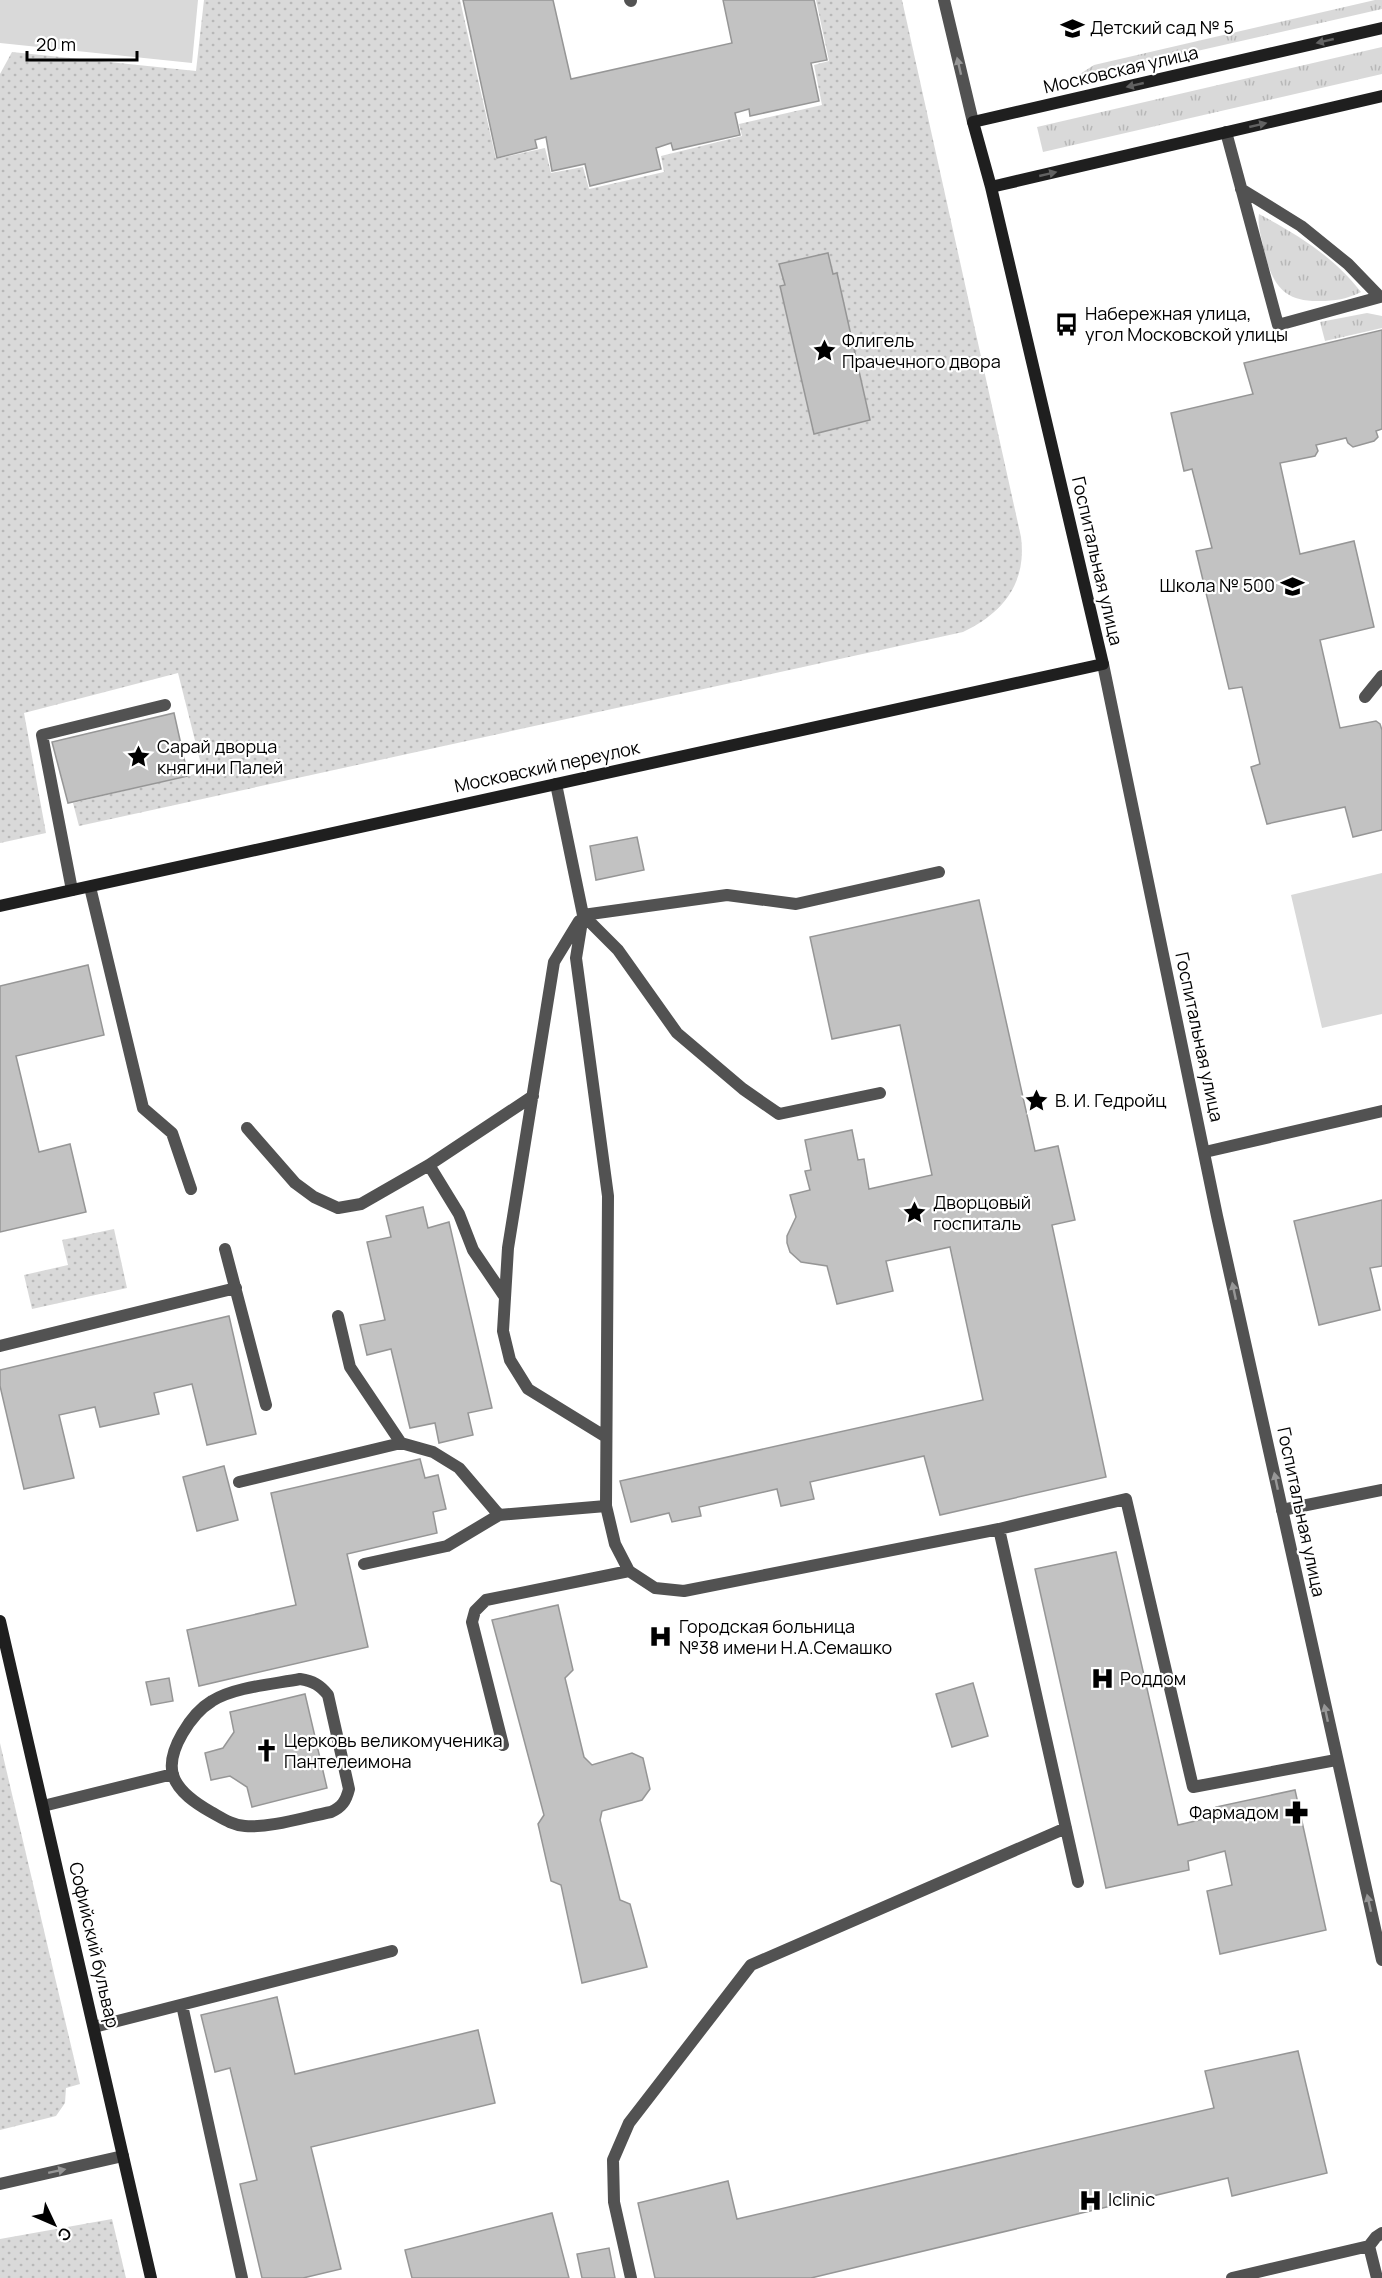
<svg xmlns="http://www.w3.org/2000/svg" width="1382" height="2278" viewBox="0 0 1382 2278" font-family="Manrope,sans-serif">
  <defs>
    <pattern id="grass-tufts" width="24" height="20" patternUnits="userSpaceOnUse" patternTransform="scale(1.5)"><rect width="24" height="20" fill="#d9d9d9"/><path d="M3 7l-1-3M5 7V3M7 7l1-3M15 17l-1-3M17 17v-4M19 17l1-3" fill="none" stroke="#b8b8b8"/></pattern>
    <pattern id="park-dots" width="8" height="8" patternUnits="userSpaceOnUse" patternTransform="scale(1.5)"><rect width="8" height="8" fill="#d9d9d9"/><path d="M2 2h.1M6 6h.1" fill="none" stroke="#b8b8b8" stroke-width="1.8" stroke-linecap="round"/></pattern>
  </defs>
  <rect width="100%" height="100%" fill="#fff"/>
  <path fill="url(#grass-tufts)" d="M1375,0H1382V9L1078,78L1080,74L1094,65Z
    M1382,47V74L1043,152L1037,127Z
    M1259,214C1297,234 1334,257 1361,292C1347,299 1335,301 1320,301C1283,302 1272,284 1264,250C1262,239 1257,225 1259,214Z
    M1367,313L1382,316V328L1325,341L1320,322Z"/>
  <path fill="url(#park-dots)" fill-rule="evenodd" d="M204,0H460L496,159L545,148L551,173L583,167L589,189L664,172L661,156L742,136L739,124L822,105L814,65L829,61L816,0H902L1021,537C1027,583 1003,613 963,632L79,826L73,803L203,772L178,673L24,713L46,833L0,843V74L12,52L196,71ZM828,253L833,274H837L870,419L814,433L780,287L785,285L779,265Z
    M114,1229L127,1288L32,1309L24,1275L68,1265L62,1240Z
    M0,1743L80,2084L66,2088L65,2103L56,2116L0,2130Z
    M112,2219L126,2278H0V2239Z"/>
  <path fill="#d9d9d9" d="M0,0H198L192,63L0,43Z
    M1382,873V1014L1322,1028L1291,895Z"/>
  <path fill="#c2c2c2" stroke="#969696" stroke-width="1.5" d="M463,0H553L571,79L732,43L723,0H814L827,60L811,63L819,101L750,116L749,109L735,113L740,135L673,150L671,143L656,148L661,169L590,186L585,164L552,171L546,137L535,140L537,148L497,158Z
    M828,253L833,274L837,273L870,420L814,434L780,286L785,285L779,264Z
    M1382,330V429L1376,431L1378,437L1374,441L1353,447L1348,443L1346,438L1316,445L1318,451L1315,456L1280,463L1300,554L1354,541L1374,627L1320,640L1340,728L1376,721L1380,724L1382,730V830L1353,837L1345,807L1267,824L1251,767L1260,764L1242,687L1229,689L1196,551L1212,548L1192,469L1184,471L1171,413L1253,394L1244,363Z
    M174,713L188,776L68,803L52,742Z
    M637,837L644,870L596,880L590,846Z
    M979,900L1035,1151L1058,1146L1075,1220L1052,1225L1106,1477L940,1515L924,1456L810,1482L814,1499L781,1506L777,1489L699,1507L701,1516L672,1522L669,1513L631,1522L620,1481L983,1400L950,1247L886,1261L893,1291L837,1304L827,1266L801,1262L790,1252L787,1243V1236L796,1217L790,1195L810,1190L805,1171L811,1170L805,1140L852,1130L858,1160L864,1159L869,1189L932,1175L900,1025L832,1039L810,937Z
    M88,965L104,1035L16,1056L39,1152L70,1144L86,1212L0,1232V986Z
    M1382,1200V1266L1370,1268L1380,1310L1319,1325L1294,1221Z
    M423,1207L428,1228L449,1222L492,1408L468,1413L473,1435L439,1443L435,1423L410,1428L391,1349L367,1355L360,1325L385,1320L367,1242L391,1237L386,1216Z
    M229,1316L256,1434L207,1445L192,1384L154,1393L159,1414L100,1427L95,1407L59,1415L74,1478L24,1489L0,1386V1370Z
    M420,1459L425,1478L438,1475L446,1509L433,1512L437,1533L347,1554L368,1647L199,1686L187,1630L296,1605L271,1493Z
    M224,1466L238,1520L197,1531L183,1477Z
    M1116,1552L1178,1825L1217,1816L1216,1807L1295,1790L1326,1930L1220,1954L1207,1891L1232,1885L1225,1851L1188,1861L1189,1870L1106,1888L1035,1569Z
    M558,1605L573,1670L565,1678L584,1757L592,1765L632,1753L643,1758L650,1789L642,1800L602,1811L600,1820L620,1900L630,1904L647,1967L582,1983L561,1885L551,1881L538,1824L544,1815L492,1620Z
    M169,1678L173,1701L151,1705L146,1682Z
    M973,1683L988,1736L952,1747L936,1694Z
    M305,1694L327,1788L252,1807L247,1787L230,1776L211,1780L205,1753L223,1748L234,1732L230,1712Z
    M277,1997L295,2074L478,2030L495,2103L311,2147L341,2269L303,2278H262L240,2184L257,2180L230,2068L215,2072L201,2015Z
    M1298,2051L1327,2173L1232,2196L1228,2178L811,2278H655L638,2203L728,2181L737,2219L1214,2108L1205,2071Z
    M552,2213L569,2278H412L405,2250Z
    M609,2248L615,2278H582L577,2254Z"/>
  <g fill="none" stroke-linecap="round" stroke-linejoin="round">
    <path stroke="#525252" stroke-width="12" d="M630,0L631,1
      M1226,132L1278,325L1380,297L1348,264L1301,226L1241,189
      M1365,697L1382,676
      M556,784L583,915L576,958L608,1196L606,1506L615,1544L629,1571L655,1588L684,1591L999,1529L1126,1499L1193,1787L1336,1760
      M90,887L143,1108L172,1133L191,1189
      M72,890L42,735L165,705
      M583,915L618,950L677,1033L743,1089L779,1114L880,1093
      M583,915L727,895L796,904L939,872
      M579,921L554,962L508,1248L503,1331L510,1360L528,1389L606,1437
      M247,1128L295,1183L314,1197L338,1208L361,1204L429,1165L533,1096
      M429,1165L459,1214L473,1250L505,1297
      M225,1249L266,1405
      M338,1316L350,1367L401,1443L433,1452L459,1468L499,1515L606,1506
      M0,1346L236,1288
      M239,1482L401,1443
      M1282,1510L1382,1490
      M999,1529L1078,1882
      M364,1564L447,1546L499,1515
      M300,1679C313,1681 320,1685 328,1695L349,1789C346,1801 342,1807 331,1812C305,1817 271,1828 245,1826C232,1825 222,1818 211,1812C197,1804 178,1792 173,1775C166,1751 192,1713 212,1701C234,1687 274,1684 300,1679Z
      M503,1745L472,1622L475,1611L486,1600L629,1571
      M43,1806L173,1774
      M182,2005L242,2278
      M94,2027L392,1951
      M1369,2246L1376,2237L1382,2233
      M631,2278L614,2202L613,2160L629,2123L751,1965L1066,1828
      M1232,2278L1369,2246L1377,2278"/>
    <path stroke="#525252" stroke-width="12" d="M944,0L973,122
      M1205,1152L1382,1111
      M0,2184L123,2156"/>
    <path stroke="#525252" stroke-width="12" d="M1103,664L1217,1216L1382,1960"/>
    <path stroke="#1f1f1f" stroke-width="12" d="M991,187L1382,96
      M0,906L1103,664L991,187L973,122L1382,28
      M0,1621L151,2278"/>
  </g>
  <defs><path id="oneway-solid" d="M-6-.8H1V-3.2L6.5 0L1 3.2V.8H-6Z" transform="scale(1.5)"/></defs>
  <g fill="#626262">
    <use href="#oneway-solid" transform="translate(1325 41) rotate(167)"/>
    <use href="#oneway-solid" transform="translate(1135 85) rotate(167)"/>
    <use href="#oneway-solid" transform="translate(1258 125) rotate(-13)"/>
    <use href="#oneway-solid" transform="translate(1048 174) rotate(-13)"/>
  </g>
  <g fill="#979797">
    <use href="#oneway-solid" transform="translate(959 66) rotate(-103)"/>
    <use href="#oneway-solid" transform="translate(1234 1291) rotate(-102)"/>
    <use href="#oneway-solid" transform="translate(1276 1481) rotate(-102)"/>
    <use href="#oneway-solid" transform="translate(1326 1713) rotate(-102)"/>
    <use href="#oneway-solid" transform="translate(1369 1903) rotate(-103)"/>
    <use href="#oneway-solid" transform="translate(57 2171) rotate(-12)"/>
  </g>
  <defs>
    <symbol id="school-bare" viewBox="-9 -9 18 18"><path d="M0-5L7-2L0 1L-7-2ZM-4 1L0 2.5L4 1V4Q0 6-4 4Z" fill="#000" stroke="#fff" stroke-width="2.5" paint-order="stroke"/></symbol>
    <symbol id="bus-bare" viewBox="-9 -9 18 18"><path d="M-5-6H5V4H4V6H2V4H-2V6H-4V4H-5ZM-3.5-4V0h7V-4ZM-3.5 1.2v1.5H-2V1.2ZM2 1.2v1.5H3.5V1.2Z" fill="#000" stroke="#fff" stroke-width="2.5" paint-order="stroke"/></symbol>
    <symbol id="sight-bare" viewBox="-9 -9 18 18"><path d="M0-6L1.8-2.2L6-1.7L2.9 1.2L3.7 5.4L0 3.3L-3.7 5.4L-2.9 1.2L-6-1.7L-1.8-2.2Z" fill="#000" stroke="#fff" stroke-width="2.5" paint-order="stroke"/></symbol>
    <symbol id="hospital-bare" viewBox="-9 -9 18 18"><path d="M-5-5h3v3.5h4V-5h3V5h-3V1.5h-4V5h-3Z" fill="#000" stroke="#fff" stroke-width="2.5" paint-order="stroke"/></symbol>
    <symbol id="church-bare" viewBox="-9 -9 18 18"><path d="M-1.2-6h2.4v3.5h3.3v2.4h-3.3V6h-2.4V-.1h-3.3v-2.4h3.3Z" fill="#000" stroke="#fff" stroke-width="2.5" paint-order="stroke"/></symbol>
    <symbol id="pharmacy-bare" viewBox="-9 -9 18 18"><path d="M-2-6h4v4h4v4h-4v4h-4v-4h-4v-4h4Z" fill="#000" stroke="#fff" stroke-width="2.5" paint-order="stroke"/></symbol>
  </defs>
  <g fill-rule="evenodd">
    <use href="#school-bare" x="1056" y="12" width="33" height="33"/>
    <use href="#bus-bare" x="1050" y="308" width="33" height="33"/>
    <use href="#sight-bare" x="808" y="334" width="33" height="33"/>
    <use href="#school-bare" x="1276" y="570" width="33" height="33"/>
    <use href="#sight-bare" x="122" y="740" width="33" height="33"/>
    <use href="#sight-bare" x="1020" y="1084" width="33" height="33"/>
    <use href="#sight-bare" x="898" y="1196" width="33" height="33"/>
    <use href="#hospital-bare" x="644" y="1620" width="33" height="33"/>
    <use href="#hospital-bare" x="1086" y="1662" width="33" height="33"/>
    <use href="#church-bare" x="250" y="1734" width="33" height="33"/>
    <use href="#pharmacy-bare" x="1280" y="1796" width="33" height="33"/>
    <use href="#hospital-bare" x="1074" y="2184" width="33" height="33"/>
  </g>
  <g text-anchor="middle" stroke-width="4.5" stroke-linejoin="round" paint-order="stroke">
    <g font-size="18" fill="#000" stroke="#fff" text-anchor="start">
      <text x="1090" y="34">Детский сад № 5</text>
      <text x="1085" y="320">Набережная улица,<tspan x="1085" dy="21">угол Московской улицы</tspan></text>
      <text x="842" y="347">Флигель<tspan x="842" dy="21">Прачечного двора</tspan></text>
      <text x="1275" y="592" text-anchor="end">Школа № 500</text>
      <text x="157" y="753">Сарай дворца<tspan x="157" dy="21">княгини Палей</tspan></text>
      <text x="1055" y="1107">В. И. Гедройц</text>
      <text x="933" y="1209">Дворцовый<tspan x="933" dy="21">госпиталь</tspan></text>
      <text x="679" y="1633">Городская больница<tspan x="679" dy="21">№38 имени Н.А.Семашко</tspan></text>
      <text x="1120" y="1685">Роддом</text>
      <text x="284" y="1747">Церковь великомученика<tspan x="284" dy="21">Пантелеимона</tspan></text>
      <text x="1279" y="1819" text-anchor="end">Фармадом</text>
      <text x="1108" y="2206">Iclinic</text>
    </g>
    <g font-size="18" fill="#000" stroke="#fff">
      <text transform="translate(1121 70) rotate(-13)" y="6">Московская улица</text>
      <text transform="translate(1097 561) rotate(77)" y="6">Госпитальная улица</text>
      <text transform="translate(547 767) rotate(-12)" y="6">Московский переулок</text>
      <text transform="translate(1199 1037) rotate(78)" y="6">Госпитальная улица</text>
      <text transform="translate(1301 1512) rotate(78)" y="6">Госпитальная улица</text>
      <text transform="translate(94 1945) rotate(77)" y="6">Софийский бульвар</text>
    </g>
  </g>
  <g transform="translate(54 2224) rotate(134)" stroke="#ffffff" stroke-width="4.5" paint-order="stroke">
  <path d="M0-4.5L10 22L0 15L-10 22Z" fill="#000000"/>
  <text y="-9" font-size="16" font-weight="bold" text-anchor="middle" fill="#000000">С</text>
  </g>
  <path d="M27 51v9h110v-9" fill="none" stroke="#000000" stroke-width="3"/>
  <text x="36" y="51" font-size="18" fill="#000000" stroke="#ffffff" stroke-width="4.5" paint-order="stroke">20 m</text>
</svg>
